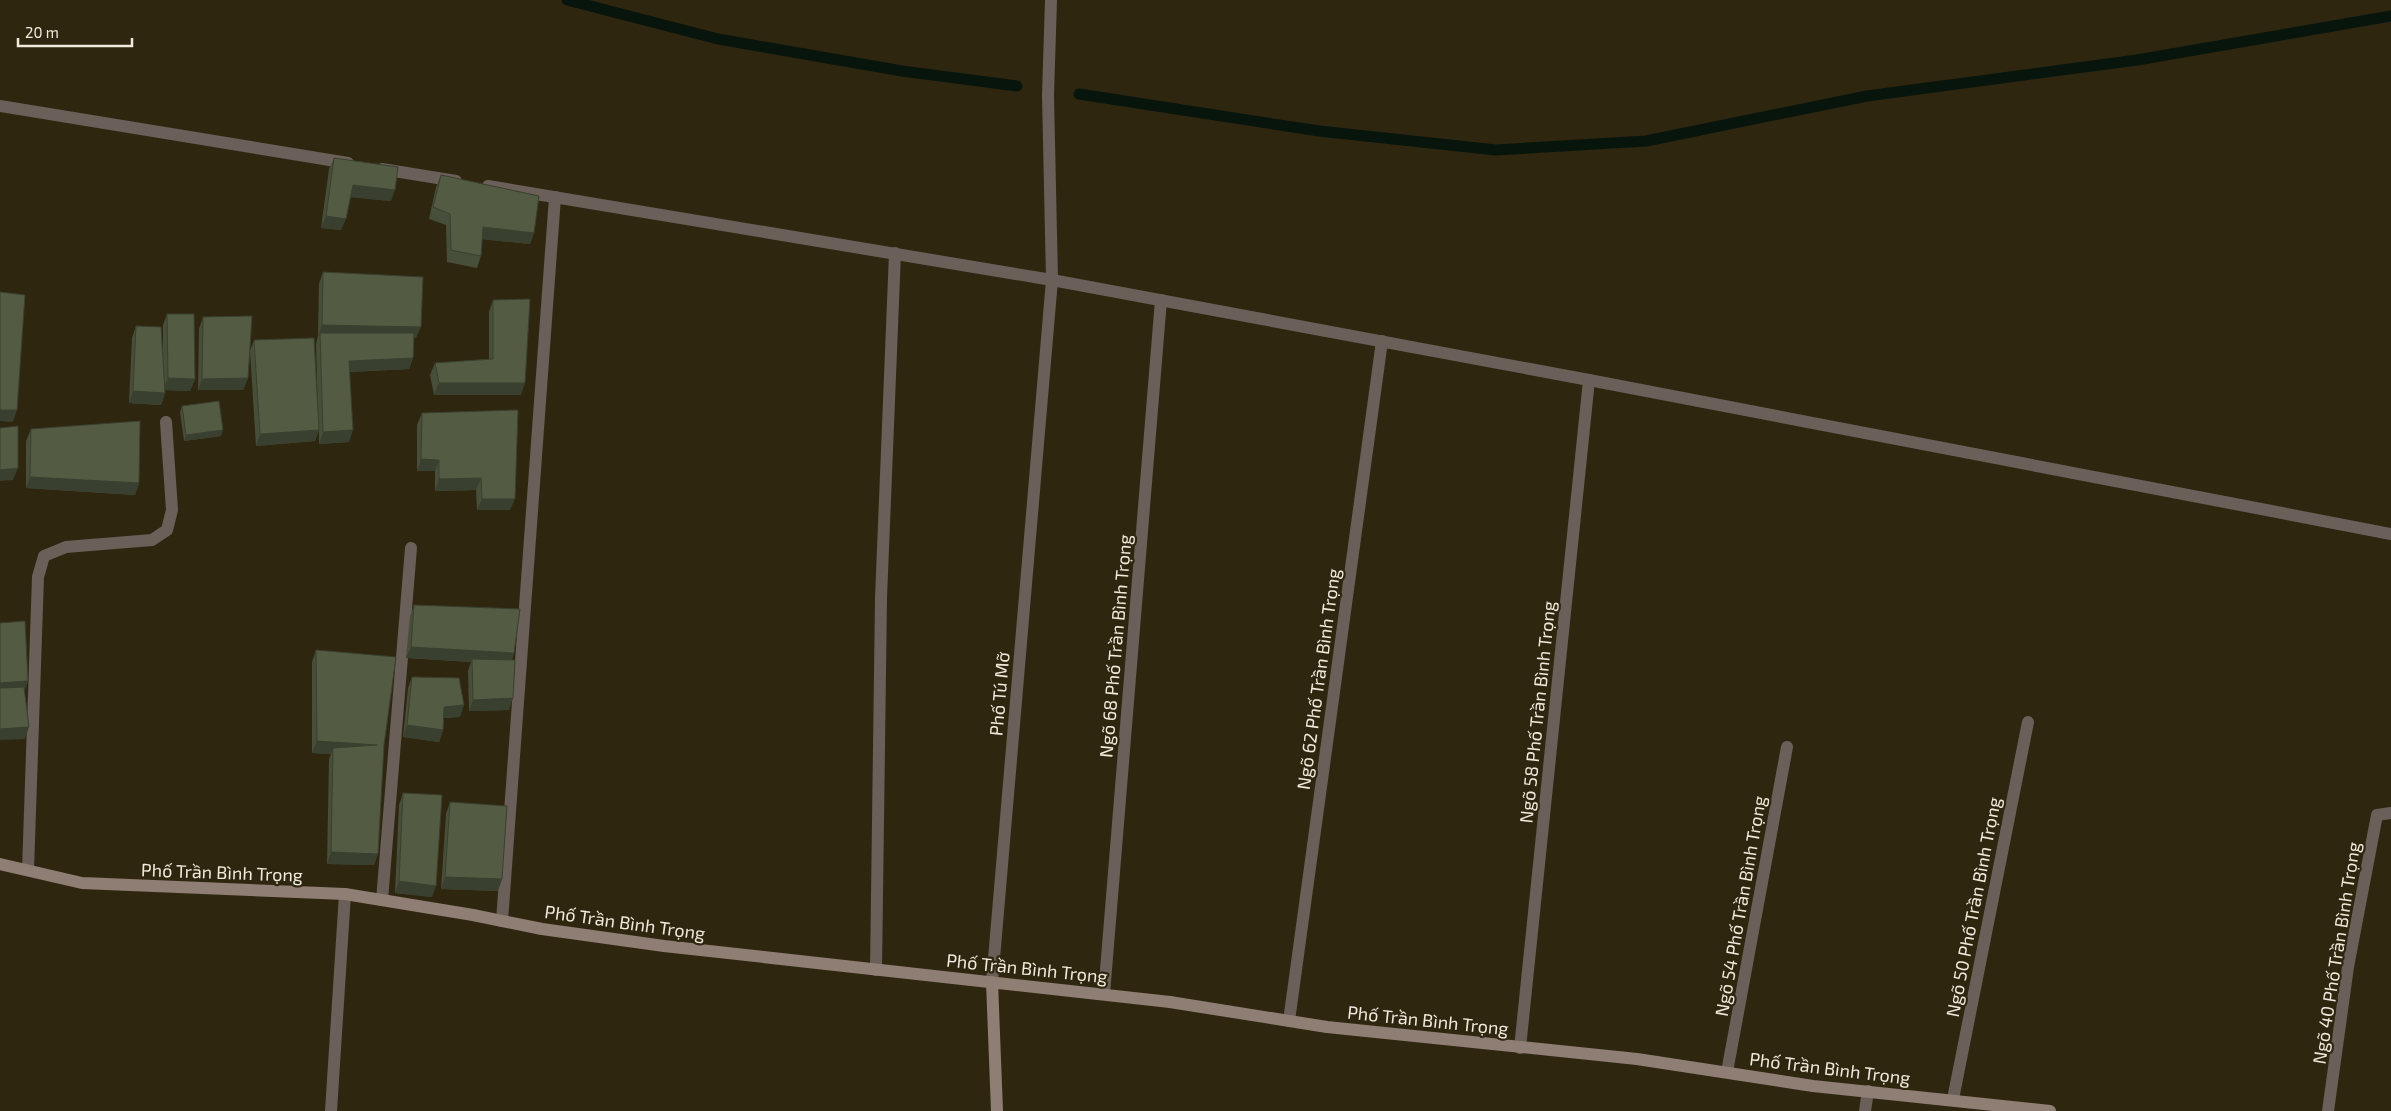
<svg xmlns="http://www.w3.org/2000/svg" width="2391" height="1111" font-family="'Exo 2',sans-serif">
  <style>
    .lines { fill: none; stroke-linecap: round; stroke-linejoin: round }
    .stream { stroke: #07150d; stroke-width: 11 }
    .minor { stroke: #6a5f59; stroke-width: 12 }
    .tertiary { stroke: #6a5f59; stroke-width: 12 }
    .secondary { stroke: #8f7e74; stroke-width: 12 }
    .wall { fill: #474e3a }
    .shaded-wall { fill: #3a402f }
    .building { fill: #535b43; stroke: #3a402f }
    .labels { text-anchor: middle; dominant-baseline: central; stroke-width: 4.5; stroke-linejoin: round; paint-order: stroke }
    .street-label { font-size: 18px; fill: #f0eadc; stroke: #2f2610 }
  </style>
  <rect width="100%" height="100%" fill="#2f2610"/>
  <g class="lines">
    <path class="stream" d="M567 0 718 39 902 71 1017 86
      M1079 94 1319 131 1496 150 1646 141 1867 96 2137 60 2391 16"/>
    <path class="minor" d="M1051 0 1048 95 1052 280
      M28 870 38 577 44 556 66 547 152 540 167 530 172 510 166 422
      M382 900 411 548
      M502 921 555 197
      M876 970 881 598 895 253
      M1104 994 1161 300
      M1289 1021 1382 341
      M1520 1048 1589 380
      M1727 1072 1787 747
      M1953 1099 2028 722
      M331 1111 345 894
      M1865 1111 1868 1091
      M2328 1111 2348 967 2377 815 2391 813"/>
    <path class="tertiary" d="M0 106 348 163
      M382 169 456 181
      M488 186 1052 280 1589 380 2391 534
      M992 982 1052 280"/>
    <path class="secondary" d="M0 864 82 883 345 894 473 915 542 929 664 946 1170 1002 1327 1027 1637 1059 1813 1086 2050 1111
      M992 982 997 1111"/>
  </g>
  <path class="wall" d="M334 158 391 201 350 197 341 230 321 228 329 169Z
    M441 175 534 233 530 244 482 239 481 256 477 268 447 262 446 225 429 219 436 187Z
    M323 272 416 338H414L413 358 409 369 350 372 349 442 319 444V430L315 441 256 446 250 351 254 340 318 420 316 344 318 336 319 284Z
    M493 300 521 395H434L430 375 435 363 489 359V312Z
    M167 314 195 379 190 391 165 390V393L161 405 129 403 132 338 136 326 163 363V325Z
    M203 317 248 378 243 390H198L199 329Z
    M182 406 221 436 184 441 180 412Z
    M422 413 510 510H477L476 490 435 491V471H417V425Z
    M31 429 139 483 135 495 26 488V441Z
    M414 605 514 653 512 660 509 710 469 711 468 671 471 662 406 658 410 616Z
    M316 650 384 745 378 854 374 865 327 864 329 759 331 754 312 753V662Z
    M412 677 460 717 444 718 443 730 439 742 403 737 408 688Z
    M403 793 432 897 395 893 399 805Z
    M450 802 498 891 441 889 446 814Z"/>
  <path class="shaded-wall" d="M353 185 395 190 391 201 349 197Z
    M326 216 346 219 341 230 321 228Z
    M483 227 534 233 530 244 479 239Z
    M322 325 421 327 416 338 320 336V333L319 336H318Z
    M413 358 409 369 345 372 349 361Z
    M168 378 195 379 190 391 163 390Z
    M248 378 243 390H198L202 379Z
    M439 383H525L521 395H434Z
    M133 391 165 393 161 405 129 403Z
    M0 410H17L13 422 0 421Z
    M223 430 221 436 184 441 186 435Z
    M319 430 315 441 256 446 260 434Z
    M353 430 349 442 319 444 323 432Z
    M421 459 439 460 435 471H417Z
    M18 468 13 480 0 481V470Z
    M30 477 139 483 135 495 26 488Z
    M481 478 476 490 435 491 439 479Z
    M482 499H515L510 510H477Z
    M411 647 514 653 510 664 472 659 471 662 406 658Z
    M28 681 24 693 0 694V683Z
    M513 698 509 710 469 711 473 700Z
    M464 705 460 717 440 718 444 707Z
    M407 725 443 730 439 742 403 737Z
    M29 727 25 739 0 740V729Z
    M317 741 377 745 333 748 331 754 312 753Z
    M331 852 378 854 374 865 327 864Z
    M445 877 502 879 498 891 441 889Z
    M399 881 436 886 432 897 395 893Z"/>
  <path class="building" d="M334 158 398 167 395 190 353 185 346 219 326 216Z
    M441 175 539 196 534 233 483 227 481 256 451 250 450 214 433 207Z
    M323 272 423 277 421 327 322 325Z
    M0 292 25 295 17 410H0Z
    M530 299 525 383H439L435 363 493 359V300Z
    M167 314H194L195 379 168 378Z
    M252 316 248 378 202 379 203 317Z
    M136 326 161 327 165 393 133 391Z
    M320 333H414L413 358 349 361 353 430 323 432Z
    M314 338 319 430 260 434 254 340Z
    M219 401 223 430 186 435 182 406Z
    M518 410 515 499H482L481 478 439 479V460L421 459 422 413Z
    M140 421 139 483 30 477 31 429Z
    M18 426V468L0 470V428Z
    M414 605 520 609 514 653 411 647Z
    M25 621 28 681 0 683V623Z
    M316 650 396 657 384 745 378 854 331 852 333 748 377 745 317 741Z
    M472 659 515 660 513 698 473 700Z
    M412 677 459 678 464 705 444 707 443 730 407 725Z
    M24 687 29 727 0 729V688Z
    M403 793 442 795 436 886 399 881Z
    M450 802 507 806 502 879 445 877Z"/>
  <g class="labels">
    <g class="street-label">
      <text transform="translate(1115 646) rotate(-85)">Ngõ 68 Phố Trần Bình Trọng</text>
      <text transform="translate(1318 679) rotate(-82)">Ngõ 62 Phố Trần Bình Trọng</text>
      <text transform="translate(999 694) rotate(-85)">Phố Tú Mỡ</text>
      <text transform="translate(1537 712) rotate(-84)">Ngõ 58 Phố Trần Bình Trọng</text>
      <text transform="translate(222 872) rotate(2)">Phố Trần Bình Trọng</text>
      <text transform="translate(1740 906) rotate(-80)">Ngõ 54 Phố Trần Bình Trọng</text>
      <text transform="translate(1973 907) rotate(-79)">Ngõ 50 Phố Trần Bình Trọng</text>
      <text transform="translate(625 922) rotate(8)">Phố Trần Bình Trọng</text>
      <text transform="translate(2336 953) rotate(-81)">Ngõ 40 Phố Trần Bình Trọng</text>
      <text transform="translate(1027 968) rotate(6)">Phố Trần Bình Trọng</text>
      <text transform="translate(1428 1020) rotate(6)">Phố Trần Bình Trọng</text>
      <text transform="translate(1830 1068) rotate(7)">Phố Trần Bình Trọng</text>
    </g>
  </g>
  <path d="M18 38v8h114v-8" fill="none" stroke="#f0eadc" stroke-width="2.5"/>
  <text x="25" y="38" font-size="15" fill="#f0eadc" stroke="#2f2610" stroke-width="4" paint-order="stroke">20 m</text>
</svg>
